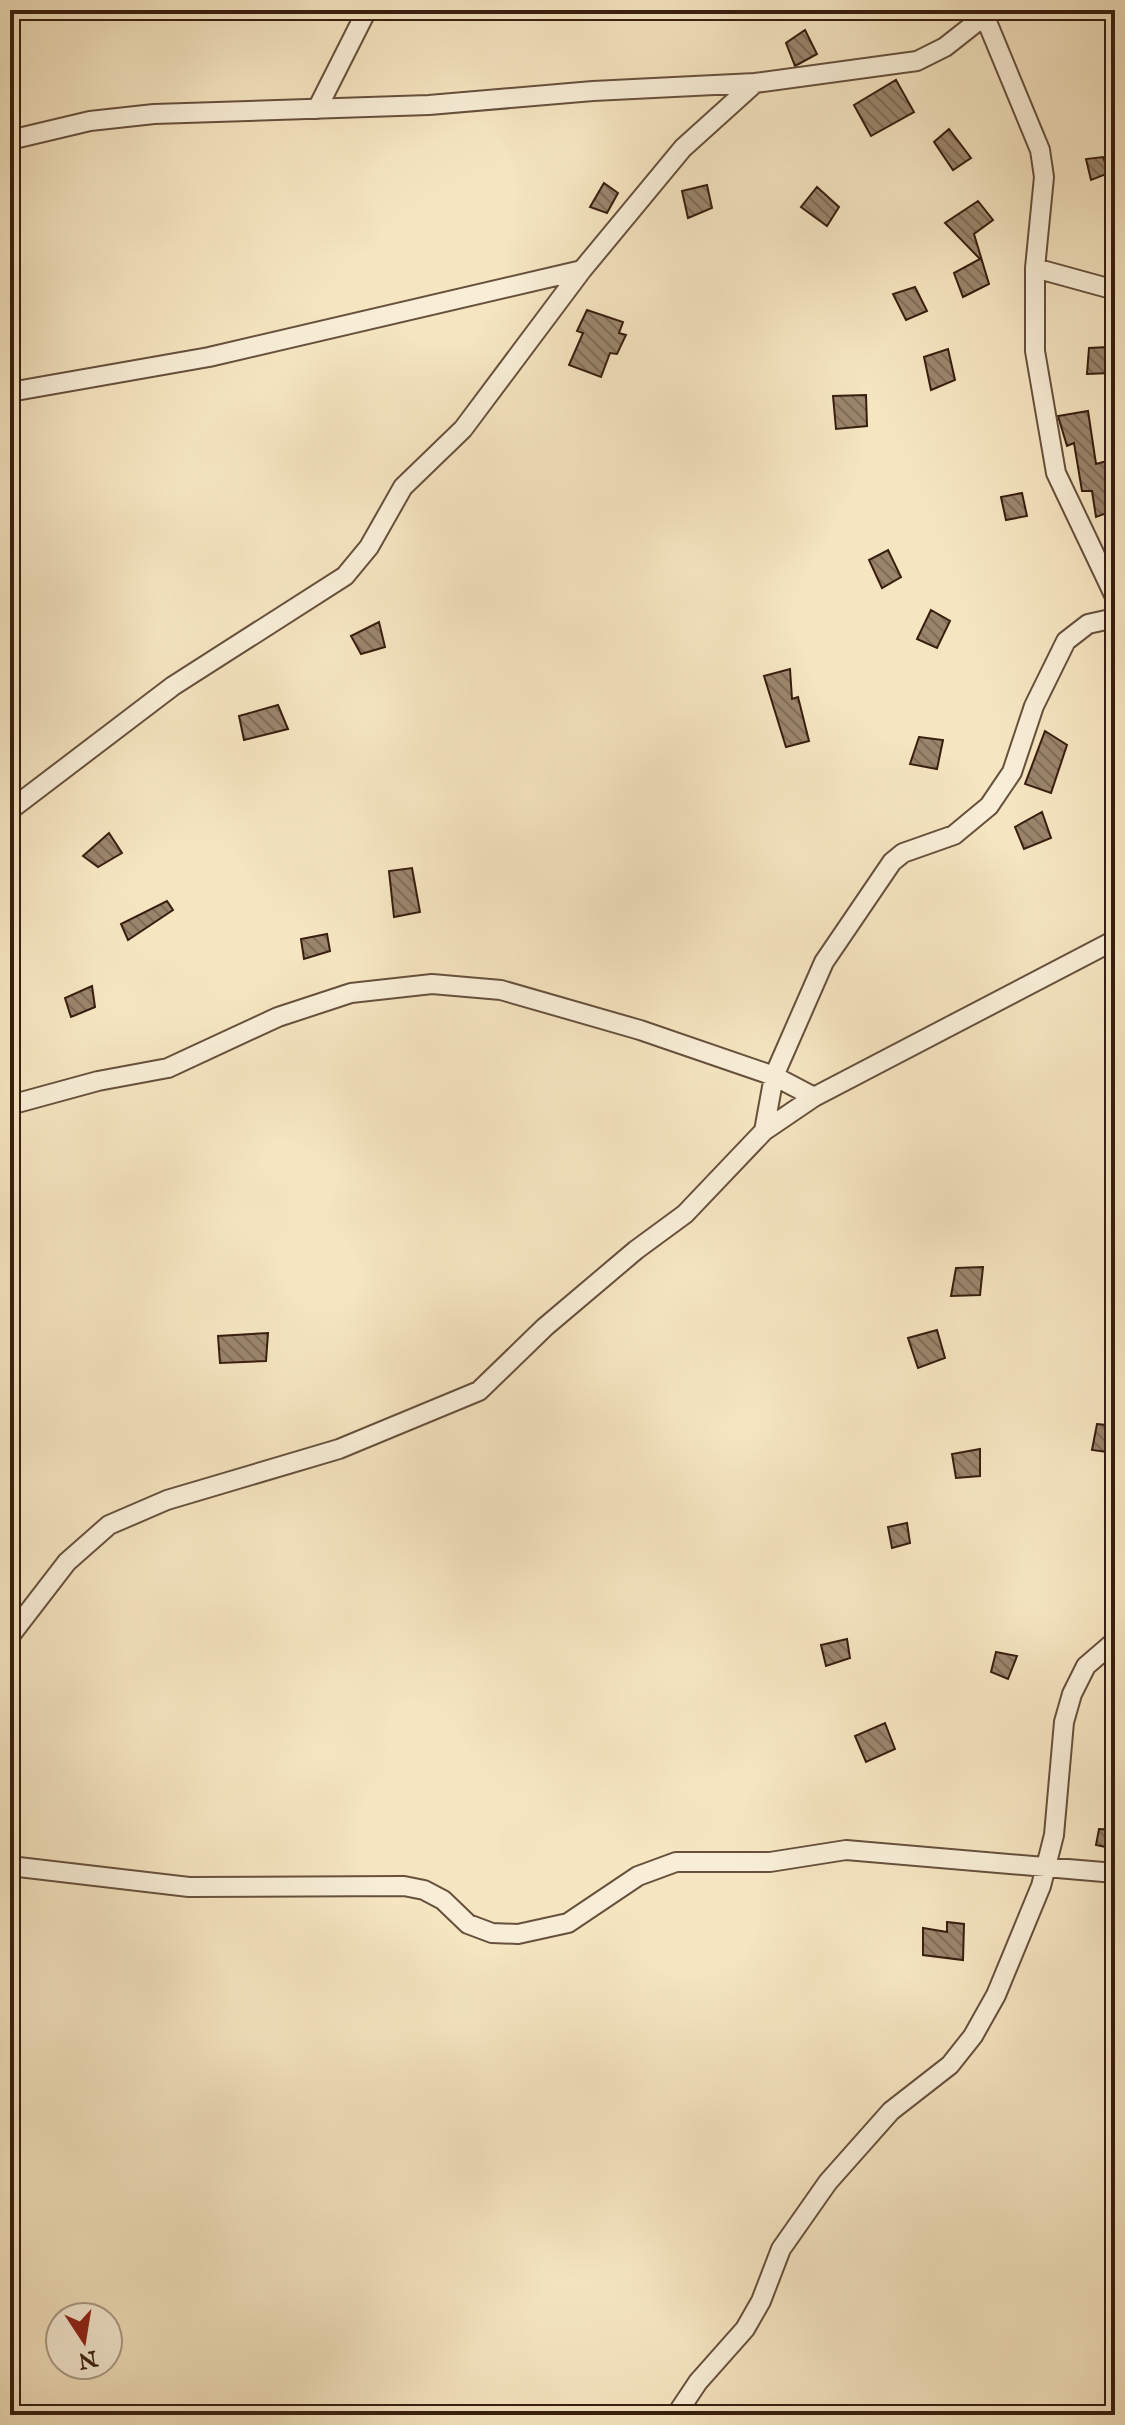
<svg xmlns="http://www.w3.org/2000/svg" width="1125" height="2425" font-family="'IM FELL English',serif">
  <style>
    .building { fill: url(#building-back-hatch); stroke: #381e0f; stroke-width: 2 }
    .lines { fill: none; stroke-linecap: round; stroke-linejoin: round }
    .street-casing { stroke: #67503c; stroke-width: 22 }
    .street { stroke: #f8eed7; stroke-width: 18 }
  </style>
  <defs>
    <pattern id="building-back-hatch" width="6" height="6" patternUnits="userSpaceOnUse" patternTransform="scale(2)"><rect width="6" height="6" fill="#9a856c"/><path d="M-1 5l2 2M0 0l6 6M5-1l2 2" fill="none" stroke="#7f6c57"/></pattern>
  </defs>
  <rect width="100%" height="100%" fill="#f5e5c1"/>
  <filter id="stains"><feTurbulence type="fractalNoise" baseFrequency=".0025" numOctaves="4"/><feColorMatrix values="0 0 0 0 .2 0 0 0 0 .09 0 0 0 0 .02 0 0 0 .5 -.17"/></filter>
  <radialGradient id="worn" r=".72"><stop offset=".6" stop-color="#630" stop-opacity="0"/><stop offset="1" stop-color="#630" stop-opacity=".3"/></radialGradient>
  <path class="building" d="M805 30 817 54 795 66 786 43Z
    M896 80 914 112 871 136 854 105Z
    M949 129 971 158 953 170 934 142Z
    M1103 157 1109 173 1091 180 1086 159Z
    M604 183 618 193 607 213 590 207Z
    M707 185 712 208 688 218 682 191Z
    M817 187 839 207 827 226 801 207Z
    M978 201 993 220 974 234 989 284 963 297 954 273 980 259 945 223Z
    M915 287 927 311 906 320 893 294Z
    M587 310 623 322 619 333 626 335 617 354 610 353 601 377 569 365 583 333 577 331Z
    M1108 347 1110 373 1087 374 1089 348Z
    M948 349 955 380 931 390 924 357Z
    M866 395 867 426 836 429 833 396Z
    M1088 411 1096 464 1107 461 1115 480V510L1096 517 1092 491H1082L1074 443 1067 446 1058 416Z
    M1022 493 1027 516 1006 520 1001 497Z
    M888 550 901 577 882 588 869 560Z
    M931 610 950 621 937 648 917 639Z
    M379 622 385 647 361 654 351 636Z
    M790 669 792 699 798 697 809 741 786 747 764 676Z
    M278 705 288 729 244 740 239 716Z
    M1045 731 1067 745 1051 793 1025 784Z
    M919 737 943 740 937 769 910 764Z
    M1042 812 1051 838 1024 849 1015 827Z
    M109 833 122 853 98 867 83 856Z
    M412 868 420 912 394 917 389 871Z
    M167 901 173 910 128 940 121 924Z
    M327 934 330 951 304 959 301 939Z
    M92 986 95 1007 71 1017 65 998Z
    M983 1267 980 1295 951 1296 956 1268Z
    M937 1330 945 1358 918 1368 908 1338Z
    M268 1333 266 1361 220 1363 218 1336Z
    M1097 1424 1115 1426V1453L1092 1450Z
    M980 1449V1476L956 1478 952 1454Z
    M907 1523 910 1543 892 1548 888 1527Z
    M847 1639 850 1658 826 1666 821 1645Z
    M996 1652 1017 1656 1008 1679 991 1672Z
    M885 1723 895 1749 866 1762 855 1736Z
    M1099 1829 1115 1830V1849L1096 1845Z
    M947 1922 964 1924 963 1960 923 1955V1928L947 1932Z"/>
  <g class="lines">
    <g class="street-casing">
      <path id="street" d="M985 17 1040 150 1044 177 1035 268V351L1056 473 1115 597
        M317 109 367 10
        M10 140 90 121 154 114 429 105 593 91 755 83
        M1035 268 1115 290
        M10 392 209 357 582 270
        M10 810 173 686 345 576 369 547 403 487 463 429 582 270 683 148 755 83 917 61 945 47 992 10
        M10 1105 98 1081 168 1068 278 1017 351 993 432 984 501 990 640 1030 774 1076 814 1097
        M764 1131 774 1076 824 962 892 862 903 853 954 835 989 806 1012 772 1034 706 1066 641 1088 624 1115 618
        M10 1636 67 1562 109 1525 167 1500 339 1449 479 1391 545 1327 636 1250 685 1214 764 1131 814 1097 1115 940
        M10 1866 189 1887 404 1886 424 1890 443 1900 468 1924 492 1933 518 1934 568 1923 638 1876 676 1862H770L846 1850 1115 1873
        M676 2415 698 2382 745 2329 761 2301 781 2249 828 2182 891 2111 950 2065 973 2036 996 1995 1041 1886 1054 1835 1064 1722 1072 1694 1086 1666 1115 1641"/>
    </g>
    <use href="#street" class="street"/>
  </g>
  <rect width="1125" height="2425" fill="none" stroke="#f5e5c1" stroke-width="40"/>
  <rect x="12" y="12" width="1101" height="2401" fill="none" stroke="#381e0f" stroke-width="4"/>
  <rect x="20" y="20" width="1085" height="2385" fill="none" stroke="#381e0f" stroke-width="2"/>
  <g transform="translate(84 2341) rotate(168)"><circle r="38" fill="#f8eed7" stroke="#ab9b87" stroke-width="2"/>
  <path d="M0-6L14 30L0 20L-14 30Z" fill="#8f2418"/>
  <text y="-12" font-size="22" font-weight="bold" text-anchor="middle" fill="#381e0f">N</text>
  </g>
  <rect width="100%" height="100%" filter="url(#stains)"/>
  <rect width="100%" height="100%" fill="url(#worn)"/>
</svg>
